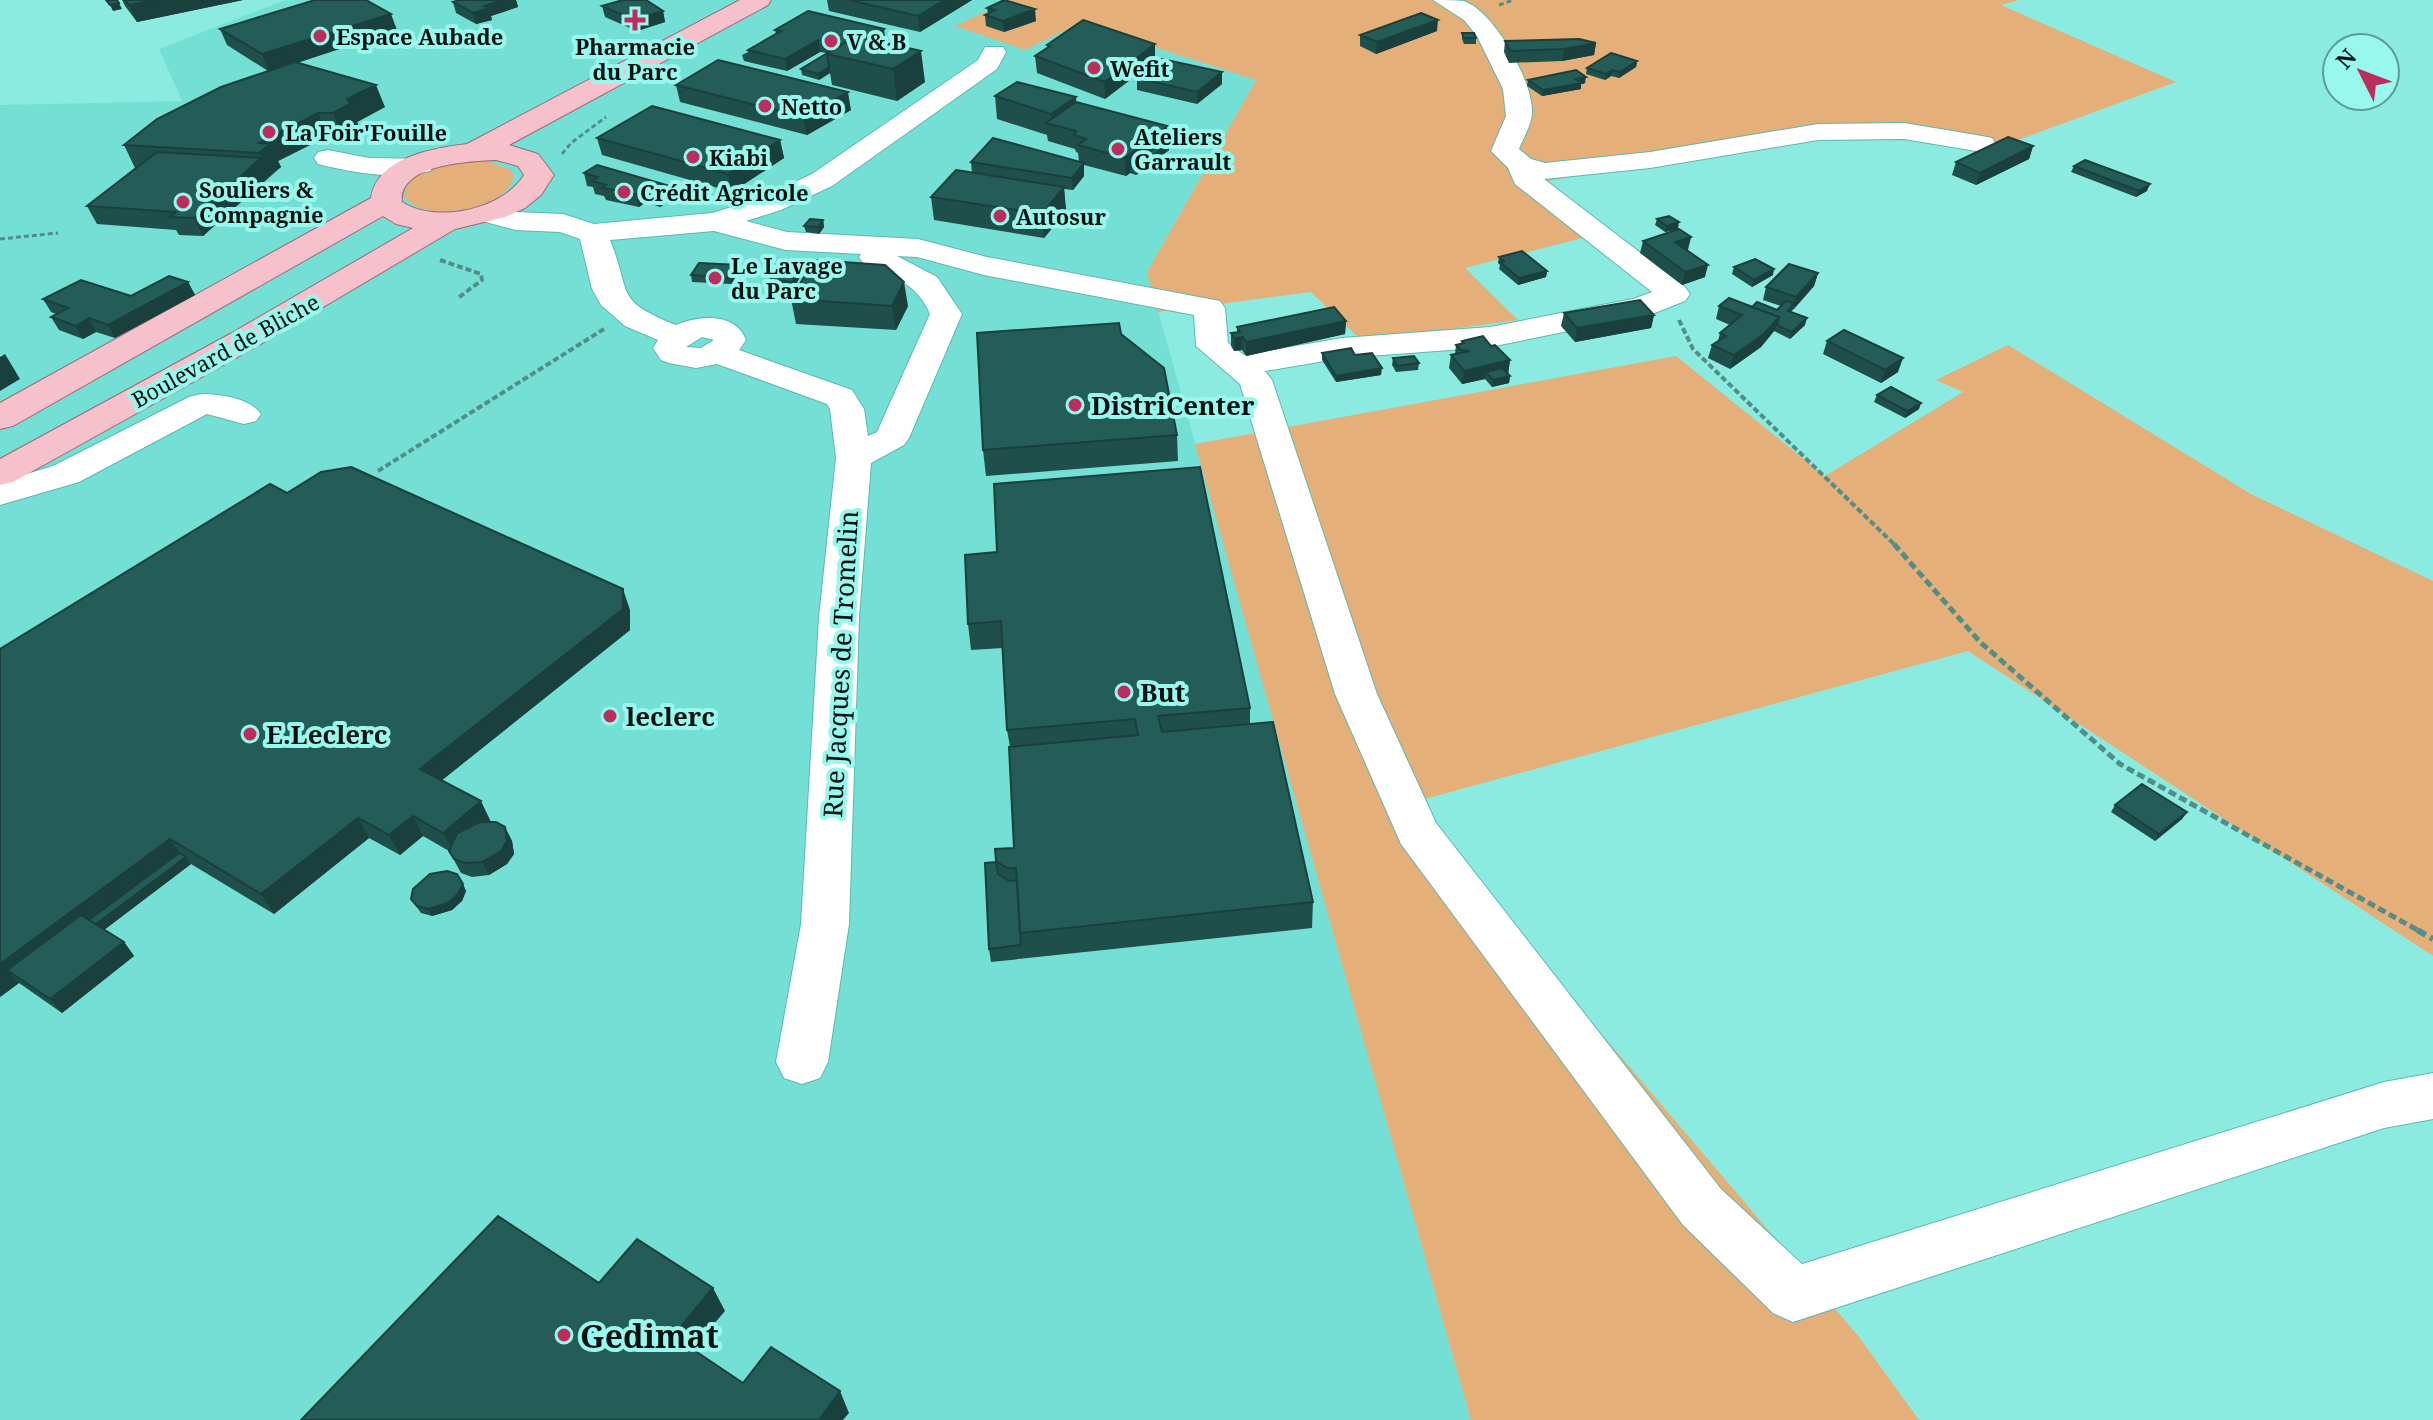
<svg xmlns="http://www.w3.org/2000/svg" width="2433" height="1420" font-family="'Noto Serif',serif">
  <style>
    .built { fill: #74e0d5 }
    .green { fill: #e4af78 }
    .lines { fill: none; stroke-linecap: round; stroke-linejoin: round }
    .minor-casing { stroke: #5ab9b0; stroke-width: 2 }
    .major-casing { stroke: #9d6873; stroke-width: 2 }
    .path-far3 { stroke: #508e87; stroke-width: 3; stroke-dasharray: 5 3; stroke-linecap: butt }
    .path-far2 { stroke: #508e87; stroke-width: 4; stroke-dasharray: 6 3; stroke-linecap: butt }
    .path-far1 { stroke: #508e87; stroke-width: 5; stroke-dasharray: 8 4; stroke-linecap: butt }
    .path { stroke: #508e87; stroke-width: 6; stroke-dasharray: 10 5; stroke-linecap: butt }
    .minor { fill: #fff; fill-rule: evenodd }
    .major { fill: #f7c1cb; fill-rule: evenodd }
    .wall { fill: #1f4f4b }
    .shaded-wall { fill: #19403d }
    .building { fill: #245c57; stroke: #19403d; stroke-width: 2 }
    .poi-dot { fill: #bb2d5b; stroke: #99f8ed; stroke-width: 3 }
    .labels { text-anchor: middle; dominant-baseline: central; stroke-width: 8; stroke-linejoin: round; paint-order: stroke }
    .far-poi-label { font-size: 22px; font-weight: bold; fill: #001210; stroke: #99f8ed; text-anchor: start }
    .far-street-label { font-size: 22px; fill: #001210; stroke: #99f8ed }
    .poi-label { font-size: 26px; font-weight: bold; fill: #001210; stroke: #99f8ed; text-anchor: start }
    .street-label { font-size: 26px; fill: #001210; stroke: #99f8ed }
    .near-poi-label { font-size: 32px; font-weight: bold; fill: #001210; stroke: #99f8ed; text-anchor: start }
  </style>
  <rect width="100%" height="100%" fill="#8cebe0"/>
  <path class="built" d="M285 0H1010L956 26 1080 23 1256 80 1147 272 1471 1420H0V105L182 101 159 49Z"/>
  <path class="green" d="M1010 0H2019L2001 5 2176 82 1990 150 1897 137 1832 135 1704 153 1543 182 1610 231 1465 268 1518 320 1362 341 1311 292 1158 312 1147 272 1256 80 1080 23 1025 50 955 26Z
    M488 162 510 169 514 176C508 210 420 226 404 195 411 164 462 161 488 162Z
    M2008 345 2251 494 2433 581V956L1968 651 1406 804 1859 1337 1919 1420H1471L1195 444 1676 356 1825 476 1963 392 1936 380Z"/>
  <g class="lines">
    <g class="minor-casing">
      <path id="minor" d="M1433 0C1443 0 1455 0 1464 1 1495 12 1534 83 1532 114 1531 125 1523 139 1519 149L1531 159 1545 163 1650 152 1818 124 1904 123 1982 136 1992 138 1996 144 1992 150 1982 152 1904 139 1818 140 1650 168 1544 179 1685 287 1690 294 1685 301 1652 314 1490 347 1342 358 1265 371 1272 380 1377 694 1436 823 1721 1189 1802 1264 2384 1082 2433 1073V1119L2384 1128 1793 1322 1773 1313 1683 1225 1401 844 1335 694 1240 384 1196 346 1194 315 984 275 917 257 897 256 937 277 962 314 909 438 904 445 871 463 859 617 849 924 828 1062 820 1078 802 1084 784 1078 776 1062 801 924 819 617 836 458 830 409 827 404 717 364 696 368 669 363 661 360 653 348 658 340 625 326 601 305 592 289 580 239 560 232 516 230 478 220 473 214 478 208 488 205 516 212 563 214 594 224 712 213 761 198 812 174 978 60 985 47H1003L1006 52 997 69 832 186 781 210 746 221 787 232 918 239 987 257 1220 301 1225 308 1228 343 1244 355 1342 338 1490 327 1633 299 1652 292 1515 184 1508 168 1491 151 1506 116 1503 89 1477 36 1464 20ZM714 231 786 250 861 254 859 257 863 263C892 276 918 284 930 314L877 432 868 436 864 409 852 390 739 350 746 340C736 312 699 315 676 325 613 300 632 294 610 240ZM702 337 714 340 701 348 686 347Z
        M328 150 369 158 430 159 434 165 430 171C394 180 354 173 318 164L314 158 318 152Z
        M201 394C220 394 250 398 261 414L256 421 244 424 207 414 79 482 0 505V482L53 466 189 397Z"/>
    </g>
    <g class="major-casing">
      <path id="major" d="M740 0H771L768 5 509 145 538 154 554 175 541 195 525 208 505 217 455 229 254 348 13 482 0 485V459L230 334 413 228 396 224 383 216 13 426 0 429V403L371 198C377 157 434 148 467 144ZM496 160 518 166 524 175C502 210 436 224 402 202 398 164 471 161 496 160Z"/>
    </g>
    <path class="path-far3" d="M1499 5 1513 0
      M562 154 571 143 606 117
      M0 239 58 233"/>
    <path class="path-far2" d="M440 260 481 274 482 280 458 298
      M1679 320 1693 349 1896 546
      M378 471 604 329"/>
    <path class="path-far1" d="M1894 544 1980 642 2120 764 2421 932"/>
    <path class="path" d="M2417 930 2433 939"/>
    <use href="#minor" class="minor"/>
    <use href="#major" class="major"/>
  </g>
  <path class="wall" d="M122 0H243L137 22 125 6Z
    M459 0H516L518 7 491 16 492 20 476 24 456 13 453 2Z
    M827 0H972L920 32 829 11Z
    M602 6 663 11 665 22 637 31 605 17Z
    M987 8 1036 21 1004 32 986 26 985 15 988 13Z
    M220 29 397 30 297 63 385 107 357 122 359 127 342 136H328L278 161 281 167 203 236 179 235 176 230 97 224 87 206 135 168 124 145 268 71 227 45Z
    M884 29 885 40 882 42 925 82 897 101 832 85 830 73 819 80 802 75 801 69 827 53 820 52 787 71 744 61 742 55 748 52V50L776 34 775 30Z
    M1437 31 1376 54 1360 46V35Z
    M1462 33 1476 38V44H1464L1462 39Z
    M1505 41 1596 43 1594 55 1562 61 1509 63 1504 52Z
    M1155 44V61L1105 99 1037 73 1035 56 1047 48V45Z
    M1637 61 1636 67 1619 78 1611 76 1605 80 1586 74 1587 68Z
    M1222 72V84L1197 104 1137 90V78Z
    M1528 80 1585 83 1581 84V89L1542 96 1527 86Z
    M676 85 851 110 807 135 680 102Z
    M995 96 1076 102 1167 143 1169 150 1136 175 1130 173 1126 176 1084 165V176L1073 190 1064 189 1066 211 1044 238 934 220 931 197 972 173 971 162H1079L1078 153 1076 152 1075 149 1048 141 1047 135 997 119Z
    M597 138 780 140 784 158 732 192 602 155Z
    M2033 146 2029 159 1976 185 1952 175 1956 162Z
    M2074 166 2147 191 2136 197 2071 172Z
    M584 173 670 186 673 199 660 207 646 202 639 207 606 200 604 196 595 194 593 187 587 186Z
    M1657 219 1678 229 1665 232 1655 225Z
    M823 220 824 227 819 234 806 232 804 226Z
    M1691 237 1687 250 1705 277 1682 285 1640 253 1643 241Z
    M1499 257 1547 271 1546 277 1518 285 1499 269 1500 265 1498 263Z
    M1734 267 1773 275 1752 287 1732 274Z
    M739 272 731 284 692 282 691 275Z
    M1818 273 1814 286 1791 312 1805 325 1790 339 1774 331 1761 347 1730 369 1708 358 1712 345 1718 341 1720 333 1730 325 1716 319 1719 306 1752 307 1777 310 1781 306 1763 300 1766 287Z
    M801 275 794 288 771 287 770 280Z
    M188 282 195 295 115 338 96 332 83 339 59 330 51 317 56 314 51 312 43 299 131 296Z
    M791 299 908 306 896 330 796 324Z
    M1564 313 1654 315 1651 328 1575 342 1561 326Z
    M1346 321 1345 334 1246 356 1242 350 1234 351 1231 346V333L1237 332V327Z
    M1121 334 1177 435 1178 461 986 476 983 450Z
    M1462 341 1491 346 1510 360 1508 374 1510 376 1509 383 1492 387 1485 379 1462 384 1449 368 1451 355 1455 354 1456 345 1461 344Z
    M1827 341 1898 372 1881 383 1823 354Z
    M1322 353 1355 355 1381 375 1336 382 1322 360Z
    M1393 358 1419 363 1418 370 1396 372 1392 365Z
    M1877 395 1919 409 1905 418 1874 402Z
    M287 493 630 610V630L442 780 491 822 505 827 512 841 514 854 507 864 489 875 472 877 461 873 449 851 423 836 400 855 369 838 274 914 191 864 104 930 124 942 134 956 62 1013 19 983 0 997V649Z
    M965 555 1250 708V724L1313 902 1312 928 991 962 989 949 996 862 1014 848 1010 747 1007 730 1003 648 971 650 968 624Z
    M2115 805 2187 812 2182 819 2155 841 2111 812Z
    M457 874 466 891 462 901 452 910 432 916 421 913 411 899Z"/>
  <path class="shaded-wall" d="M155 0H243L137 22 129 5Z
    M502 0H516L518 7 491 16 492 20 476 24 473 13 484 6Z
    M944 0H972L920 32 918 16Z
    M119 3 122 9 113 11 110 5Z
    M1035 9 1036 21 1004 32 1003 21Z
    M663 11 665 22 637 31 634 20Z
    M391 14 397 30 269 72 262 54Z
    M1438 20 1437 31 1376 54 1377 42Z
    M884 29 885 40 854 60 852 48Z
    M818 40 820 52 787 71 785 59Z
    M1596 43 1594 55 1562 61 1564 49Z
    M1155 44V61L1105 99V82Z
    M921 51 925 82 897 101 893 69Z
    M1637 61 1636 67 1619 78 1620 72Z
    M829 67 830 73 819 80 818 74Z
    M1612 70 1611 76 1605 80 1606 74Z
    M1222 72V84L1197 104V92Z
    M1586 77 1585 83 1581 84V89L1542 96 1543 90Z
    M376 85 385 107 357 122 359 127 342 136 333 113 347 99Z
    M848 92 851 110 807 135 803 117Z
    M1076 97 1077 120 1052 125 1051 114Z
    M318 113 328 136 278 161 281 167 269 176 259 153V143Z
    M1167 126V144L1130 167V173L1126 176 1125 158Z
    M780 140 784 158 732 192 728 174Z
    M1168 144 1169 150 1136 175V169Z
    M2033 146 2029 159 1976 185 1980 173Z
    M261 158 269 176 203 236 194 218Z
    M1084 163V176L1073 190 1072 178Z
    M2150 184 2147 191 2136 197 2139 191Z
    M670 186 673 199 660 207 657 194Z
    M1064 187 1066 211 1044 238 1042 214Z
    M642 190 646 202 639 207 636 194Z
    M823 220 824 227 819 234 818 227Z
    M1679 222 1678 229 1665 232 1667 226Z
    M1691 237 1688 250 1672 255 1675 242Z
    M738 265 739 272 731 284 729 278Z
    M1708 265 1705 277 1682 285 1685 272Z
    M800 269 801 275 794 288 792 282Z
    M1774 269 1773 275 1752 287 1754 280Z
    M1547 271 1546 277 1518 285 1519 278Z
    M1818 273 1814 286 1793 310 1796 297Z
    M188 282 195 295 115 338 108 325Z
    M904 282 908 306 896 330 892 306Z
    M1654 315 1651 328 1575 342 1577 328Z
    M1779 317 1775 330 1761 347 1730 369 1734 355Z
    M89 318 96 332 83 339 76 326Z
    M1807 318 1805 325 1790 339 1792 332Z
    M1346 321 1345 334 1246 356V342Z
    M1243 337 1242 350 1234 351 1235 338Z
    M5 354 20 379 0 391V357Z
    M1903 358 1898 372 1881 383 1885 370Z
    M1510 360 1508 374 1486 372 1485 379 1462 384 1464 371Z
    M1382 368 1381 375 1336 382V376Z
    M1510 376 1509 383 1492 387 1493 380Z
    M1921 403 1919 409 1905 418 1907 411Z
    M623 589 630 610V630L431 789 420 769Z
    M481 801 491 822 454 853 443 833Z
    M2187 812 2182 819 2155 841 2159 834Z
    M413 816 423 836 400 855 389 835Z
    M358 818 369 838 274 914 261 894Z
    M505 827 512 841 514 854 507 864 489 875 482 862Z
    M170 839 184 859 186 857 191 864 100 933 7 970 19 983 0 997V964Z
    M463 884 466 891 462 901 452 910 432 916 428 909Z
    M124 942 134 956 62 1013 50 999Z
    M713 1288 725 1311 685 1358 673 1336Z
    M840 1391 849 1413 843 1420H819Z"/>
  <path class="building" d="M106 0H117L119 3 110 5Z
    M125 0H155L129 5Z
    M315 0H366L391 14 262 54 220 29Z
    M459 0H502L484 6 489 8 473 13 453 2Z
    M623 0H646L663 11 634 20 602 6Z
    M849 0H944L918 16Z
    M1004 0 1035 9 1003 21 985 15 995 10 987 8Z
    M808 11 884 29 867 39 856 36 841 45 818 40 785 59 748 50 781 31 775 30Z
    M1421 13 1438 20 1377 42 1360 35Z
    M1083 20 1155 44 1105 82 1035 56 1050 46 1047 45Z
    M1462 33H1474L1476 38H1464Z
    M856 36 921 51 893 69 827 54Z
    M1579 39 1596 43 1564 49 1510 51 1505 41Z
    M834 49 827 54 829 67 818 74 801 69Z
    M1611 53 1637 61 1620 72 1612 70 1606 74 1587 68Z
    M1162 59 1222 72 1197 92 1137 78Z
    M718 60 848 92 803 117 676 85Z
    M295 62 376 85 347 99 350 104 333 113H318L259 143 270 144 259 153 124 145 157 119 221 87Z
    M1576 70 1586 77 1576 79 1582 83 1543 90 1528 80Z
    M1017 82 1076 97 1051 114 995 96Z
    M1076 102 1167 126 1125 158 1078 145 1086 139 1074 135 1076 131 1046 123Z
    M652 106 780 140 728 174 597 138Z
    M2008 137 2033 146 1980 173 1956 162Z
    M993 138 1084 163 1072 178 971 162Z
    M1162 142 1168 144 1136 169 1130 167Z
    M157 152 261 158 194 218 170 217 176 212 87 206Z
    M2085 160 2150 184 2139 191 2074 166Z
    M597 165 670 186 657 194 642 190 636 194 602 188 606 185 592 181 598 177 584 173Z
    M956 170 1064 187 1042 214 931 197Z
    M1669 216 1679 222 1667 226 1657 219Z
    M810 219 823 220 818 227 804 226Z
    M1679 229 1691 237 1675 242 1708 265 1685 272 1643 241Z
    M1522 251 1547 271 1519 278 1500 262 1504 261 1499 257Z
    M1755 259 1774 269 1754 280 1734 267Z
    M814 260 885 265 904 282 892 306 791 299Z
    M699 263 738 265 729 278 691 275Z
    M1789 264 1818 273 1796 297 1766 287Z
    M778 268 800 269 792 282 770 280Z
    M169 276 188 282 108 325 89 318 76 326 51 317 68 308 43 299 81 280 131 296Z
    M1729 298 1779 317 1764 334 1734 355 1712 345 1726 336 1720 333 1742 315 1719 306Z
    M1640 300 1654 315 1577 328 1564 313Z
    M1786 301 1794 303 1788 311 1807 318 1792 332 1777 325 1779 317 1752 307 1757 302 1777 310Z
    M1334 307 1346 321 1246 342 1243 337 1235 338 1231 333 1240 332 1237 327Z
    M1119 323 1121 334 1164 368 1177 435 983 450 977 333Z
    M1844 330 1903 358 1885 370 1827 341Z
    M1483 336 1491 346 1495 345 1510 360 1464 371 1451 355 1470 351 1461 350 1456 345 1464 343 1462 341Z
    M1351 348 1355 355 1372 353 1382 368 1336 376 1322 353Z
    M1414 356 1419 363 1397 366 1393 358Z
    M1502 368 1510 376 1493 380 1486 372Z
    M1891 387 1921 403 1907 411 1877 395Z
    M351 467 623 589V609L420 769 481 801 443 833 413 816 389 835 358 818 261 894 170 839 0 964V649L270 484 287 493 321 472Z
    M1200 467 1250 708 1158 716 1162 732 1273 722 1313 902 1020 933 1016 868H1007L996 861 995 849 1014 848 1009 747 1138 735 1135 719 1007 730 1001 621 968 624 965 555 997 552 994 484Z
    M2142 784 2187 812 2159 834 2115 805Z
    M480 822H496L505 827 507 841 501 851 482 862 465 863 454 859 449 851 457 833Z
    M179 853 186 857 96 924 89 920Z
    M996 862 998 874 1009 881 1017 880 1021 945 989 949 985 863Z
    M447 871 457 874 463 884 458 894 448 903 428 909 417 906 411 899 413 889 430 874Z
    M81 915 124 942 50 999 7 970Z
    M498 1216 599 1283 637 1239 713 1288 673 1336 743 1383 771 1347 840 1391 819 1420H301Z"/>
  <g class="poi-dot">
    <path d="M631 8h8v8h8v8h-8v8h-8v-8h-8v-8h8z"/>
    <circle cx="320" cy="36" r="8"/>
    <circle cx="831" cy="41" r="8"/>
    <circle cx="1094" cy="68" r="8"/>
    <circle cx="765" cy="106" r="8"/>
    <circle cx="269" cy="132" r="8"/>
    <circle cx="1118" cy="149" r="8"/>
    <circle cx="693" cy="157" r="8"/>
    <circle cx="624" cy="192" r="8"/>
    <circle cx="183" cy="202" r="8"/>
    <circle cx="1000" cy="216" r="8"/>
    <circle cx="715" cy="278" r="8"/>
    <circle cx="1075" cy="405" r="8"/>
    <circle cx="1124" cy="692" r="8"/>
    <circle cx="610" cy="716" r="8"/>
    <circle cx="250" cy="734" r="8"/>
    <circle cx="564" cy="1335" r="8"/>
  </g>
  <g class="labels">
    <g class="far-poi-label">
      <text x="336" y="36">Espace Aubade</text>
      <text x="847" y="41">V &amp; B</text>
      <text x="635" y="46" text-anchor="middle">Pharmacie<tspan x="635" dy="25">du Parc</tspan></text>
      <text x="1110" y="68">Wefit</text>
      <text x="781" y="106">Netto</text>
      <text x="285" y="132">La Foir'Fouille</text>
      <text x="1134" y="136">Ateliers<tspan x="1134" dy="25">Garrault</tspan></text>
      <text x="709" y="157">Kiabi</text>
      <text x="199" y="189">Souliers &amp;<tspan x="199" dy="25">Compagnie</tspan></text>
      <text x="640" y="192">Crédit Agricole</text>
      <text x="1016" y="216">Autosur</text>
      <text x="731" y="265">Le Lavage<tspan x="731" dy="25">du Parc</tspan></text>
    </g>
    <g class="far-street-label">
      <text transform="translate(225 350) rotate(-29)">Boulevard de Bliche</text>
    </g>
    <g class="poi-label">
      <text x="1091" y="405">DistriCenter</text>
      <text x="1140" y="692">But</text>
      <text x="626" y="716">leclerc</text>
      <text x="266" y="734">E.Leclerc</text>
    </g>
    <g class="street-label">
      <text transform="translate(840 664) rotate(-87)">Rue Jacques de Tromelin</text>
    </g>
    <g class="near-poi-label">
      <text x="580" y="1335">Gedimat</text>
    </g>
  </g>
  <g transform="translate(2361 72) rotate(312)"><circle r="38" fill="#99f8ed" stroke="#5c9c95" stroke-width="2"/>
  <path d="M0-6L14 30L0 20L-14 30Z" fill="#bb2d5b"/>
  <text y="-12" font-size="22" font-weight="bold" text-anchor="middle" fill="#001210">N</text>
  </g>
</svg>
